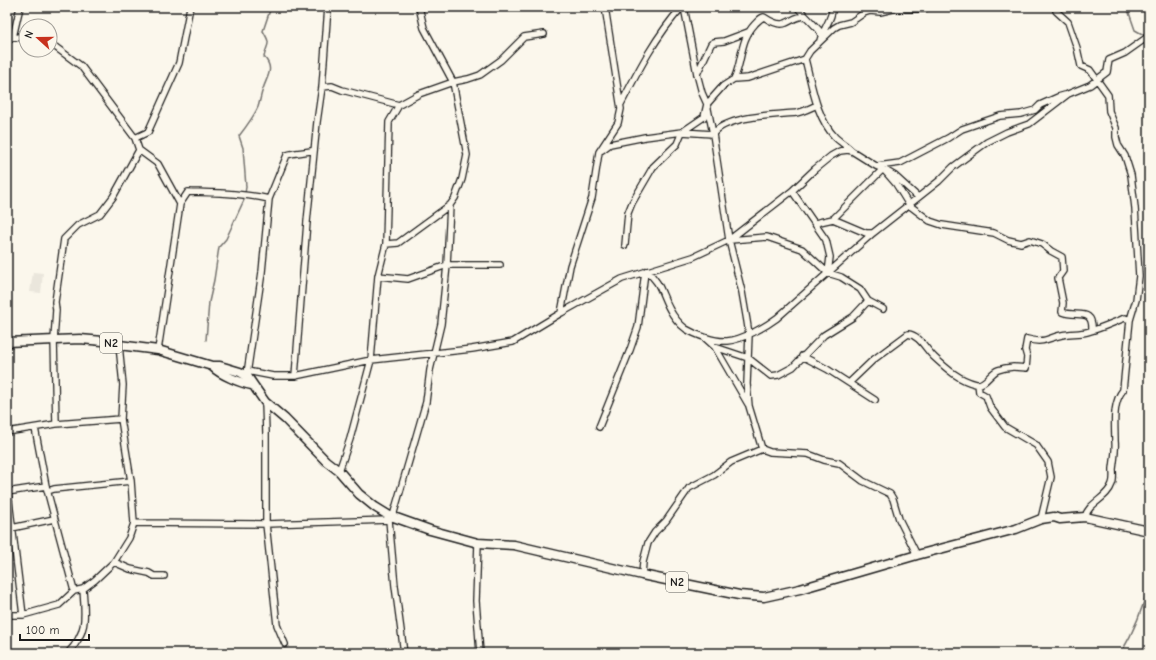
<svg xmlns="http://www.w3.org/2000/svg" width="1156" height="660" font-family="'Comic Neue',sans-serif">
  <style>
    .built { fill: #eae6dc }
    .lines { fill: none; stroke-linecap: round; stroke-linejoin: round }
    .stream { stroke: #74726e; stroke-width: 1.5 }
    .minor-casing { stroke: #1c1c1c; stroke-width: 8 }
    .highway-casing { stroke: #1c1c1c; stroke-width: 11 }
    .minor { stroke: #fbf7ec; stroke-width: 5.5 }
    .highway { stroke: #fbf7ec; stroke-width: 8 }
    .labels { text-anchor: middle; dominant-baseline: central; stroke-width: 4; stroke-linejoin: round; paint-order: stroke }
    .shield { fill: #fbf7ec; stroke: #5f5e5a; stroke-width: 1 }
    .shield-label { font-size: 12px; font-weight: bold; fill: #1c1c1c }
  </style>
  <rect width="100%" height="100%" fill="#fbf7ec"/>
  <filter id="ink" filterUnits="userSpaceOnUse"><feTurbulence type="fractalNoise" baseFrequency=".025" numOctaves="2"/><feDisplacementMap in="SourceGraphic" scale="8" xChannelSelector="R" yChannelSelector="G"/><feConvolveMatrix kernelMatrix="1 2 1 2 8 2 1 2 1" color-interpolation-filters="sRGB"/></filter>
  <g filter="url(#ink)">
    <path class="built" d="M33 272 43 273 41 293 30 292Z"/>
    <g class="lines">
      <path class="stream" d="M1127 7 1135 30 1144 35 1145 38
        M1145 41 1149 67
        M206 340 209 302 214 280 219 247 226 239 244 200 246 187 243 148 239 136C246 127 253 118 258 107 260 101 261 94 263 89 267 76 275 69 264 57 267 42 272 46 263 31L271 7
        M1121 653C1134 631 1143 609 1149 584"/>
      <g class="minor-casing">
        <path id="minor" d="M684 7 697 74 702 93 707 104 713 134 729 240 742 292 747 321 749 334 747 384 749 406 762 449 770 452 808 454 824 460 839 463 863 481 890 494 893 499 899 519 917 555
          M797 7 819 30 821 35
          M859 7 870 11
          M1056 7V11L1068 22 1077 48 1081 66 1090 70 1108 95 1109 111 1116 128V137L1118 145 1125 156 1131 175 1135 208 1139 276 1136 300 1130 320 1123 390C1112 403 1115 425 1115 441 1116 450 1114 460 1113 469 1113 473 1114 480 1112 484 1107 499 1089 502 1085 517
          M13 37 20 7
          M7 40 13 37 26 38
          M820 41C822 31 834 16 832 7
          M50 43 81 66 135 138 139 150 113 197 100 214 78 225 64 239 55 302 56 310 54 340 56 424
          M697 74 711 44 714 42 724 41 748 32
          M734 79C743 60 739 41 755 24 758 21 760 18 764 17 770 21 780 26 786 23 793 20 797 16 805 16
          M322 87 332 86 342 90 399 105 419 94 453 82 468 79 480 75 501 60 524 37 544 34
          M621 104C639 69 656 36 682 7
          M135 138 148 132 179 63 190 7
          M139 150 158 164 180 204
          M602 150 610 144 645 137 682 132 713 134C726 116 774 115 796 113 803 112 810 108 817 105
          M852 151C847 146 840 142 835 137 816 117 812 85 805 59L810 51 834 28 839 25 851 22 864 13 870 11 880 12 893 9H923L928 7
          M878 166 900 163 948 138 962 129 1000 116 1021 114 1035 110 1040 105 1058 97 1065 95
          M792 191 826 240 830 257 828 273
          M833 219 866 233H873
          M815 223 833 219 883 169 895 176 918 197
          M730 240 767 237 802 249 828 273 841 277 860 289 868 301 883 309
          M386 244 398 243 450 205
          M625 245 628 213 632 203 653 167 677 144 682 132 704 117 707 104 723 86 734 79 748 78 805 59
          M646 271C661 282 661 294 670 310 673 316 680 325 686 329 696 335 715 342 727 341 742 340 765 327 777 318L873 233 939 181 953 167 987 142 1007 132 1029 124 1068 94 1090 85 1107 72 1109 60 1125 53 1149 36
          M378 276 408 279 447 265H500
          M561 313 570 266 592 198 599 152 618 123 621 109 605 7
          M705 338 715 347 748 358 771 376 778 375 793 367 824 335 853 317 868 301
          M119 345 123 385 121 419 131 481 134 523
          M715 347 748 404
          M158 350 180 204 188 192C216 193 242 193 269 199
          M802 356 827 369 875 400
          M247 371 273 376H295L371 360 472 349 513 342 561 313 622 279 693 257 729 240 792 191 815 169 831 156 840 151 848 150 852 151 876 166 883 169 896 184 909 205 930 221 942 225 994 233 1008 240 1021 243 1030 240 1042 244 1051 251 1062 257 1063 271 1058 278 1063 303 1062 312C1077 318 1093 307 1092 330
          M247 374 262 272 269 199 287 155C296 152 305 153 314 150
          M295 376 307 222 317 122 322 87 328 7
          M849 383 873 360 908 334C920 335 926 350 935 358 947 369 959 380 976 384 985 386 990 373 998 370 1008 366 1016 367 1026 368L1027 357 1025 350 1027 339C1044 344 1047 338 1062 335 1071 333 1079 334 1087 332 1100 329 1112 323 1125 318L1130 320
          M978 384 979 392 986 396 990 407 1005 427 1036 445 1048 462 1051 477 1041 519
          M265 402 266 433V524L277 625 285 644
          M599 427 630 350 638 327 645 272
          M35 428 46 486 74 591
          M7 432 56 424 121 419
          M339 471 350 439 371 360 378 276 386 244 389 122 399 105
          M7 484 23 615
          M48 491 54 489 131 481
          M7 492 46 486
          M7 529 54 519
          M478 543 476 601 480 653
          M114 562 130 569 149 573 154 576H164
          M642 575 643 562 648 543 655 532 666 521 689 488 714 475 731 462 762 449
          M7 615H23L59 605 74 591 83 589 95 580 114 562 129 538 134 523 266 524 389 520
          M68 653C88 632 85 616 83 589
          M404 653 395 586 389 520 393 516 426 402 430 370 441 324 447 265 450 205 455 198 462 179 467 155 453 82 424 28 419 7"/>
      </g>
      <g class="highway-casing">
        <path id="highway" d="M7 342 80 339 103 341 119 345 158 350 212 366H220L240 372 247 376 265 402 285 419 326 461 339 471 359 494 375 507 388 515 430 530 478 543 514 545 642 575 739 595 764 597 800 589 917 555 1016 529 1041 519 1054 517 1060 519 1085 517 1149 531
          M213 367C221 375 241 383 252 385"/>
      </g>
      <use href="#minor" class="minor"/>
      <use href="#highway" class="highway"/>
    </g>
  </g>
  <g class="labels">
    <g class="shield">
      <rect x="100" y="333" width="22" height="20" rx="3"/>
      <rect x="666" y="572" width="22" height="20" rx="3"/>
    </g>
    <g class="shield-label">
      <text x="111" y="343">N2</text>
      <text x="677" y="582">N2</text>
    </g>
  </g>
  <rect width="1156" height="660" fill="none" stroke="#fbf7ec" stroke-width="24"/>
  <rect x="12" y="12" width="1132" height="636" fill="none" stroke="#1c1c1c" stroke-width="1.5" filter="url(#ink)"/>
  <g transform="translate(38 38) rotate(291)"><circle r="19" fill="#fbf7ec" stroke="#a29f99"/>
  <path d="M0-3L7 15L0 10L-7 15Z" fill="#c8321e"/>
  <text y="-6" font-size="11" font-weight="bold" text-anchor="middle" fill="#1c1c1c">N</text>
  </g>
  <path d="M20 634v6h69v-6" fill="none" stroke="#1c1c1c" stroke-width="2"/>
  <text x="26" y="634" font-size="12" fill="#1c1c1c" stroke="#fbf7ec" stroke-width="3" paint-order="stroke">100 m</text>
</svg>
